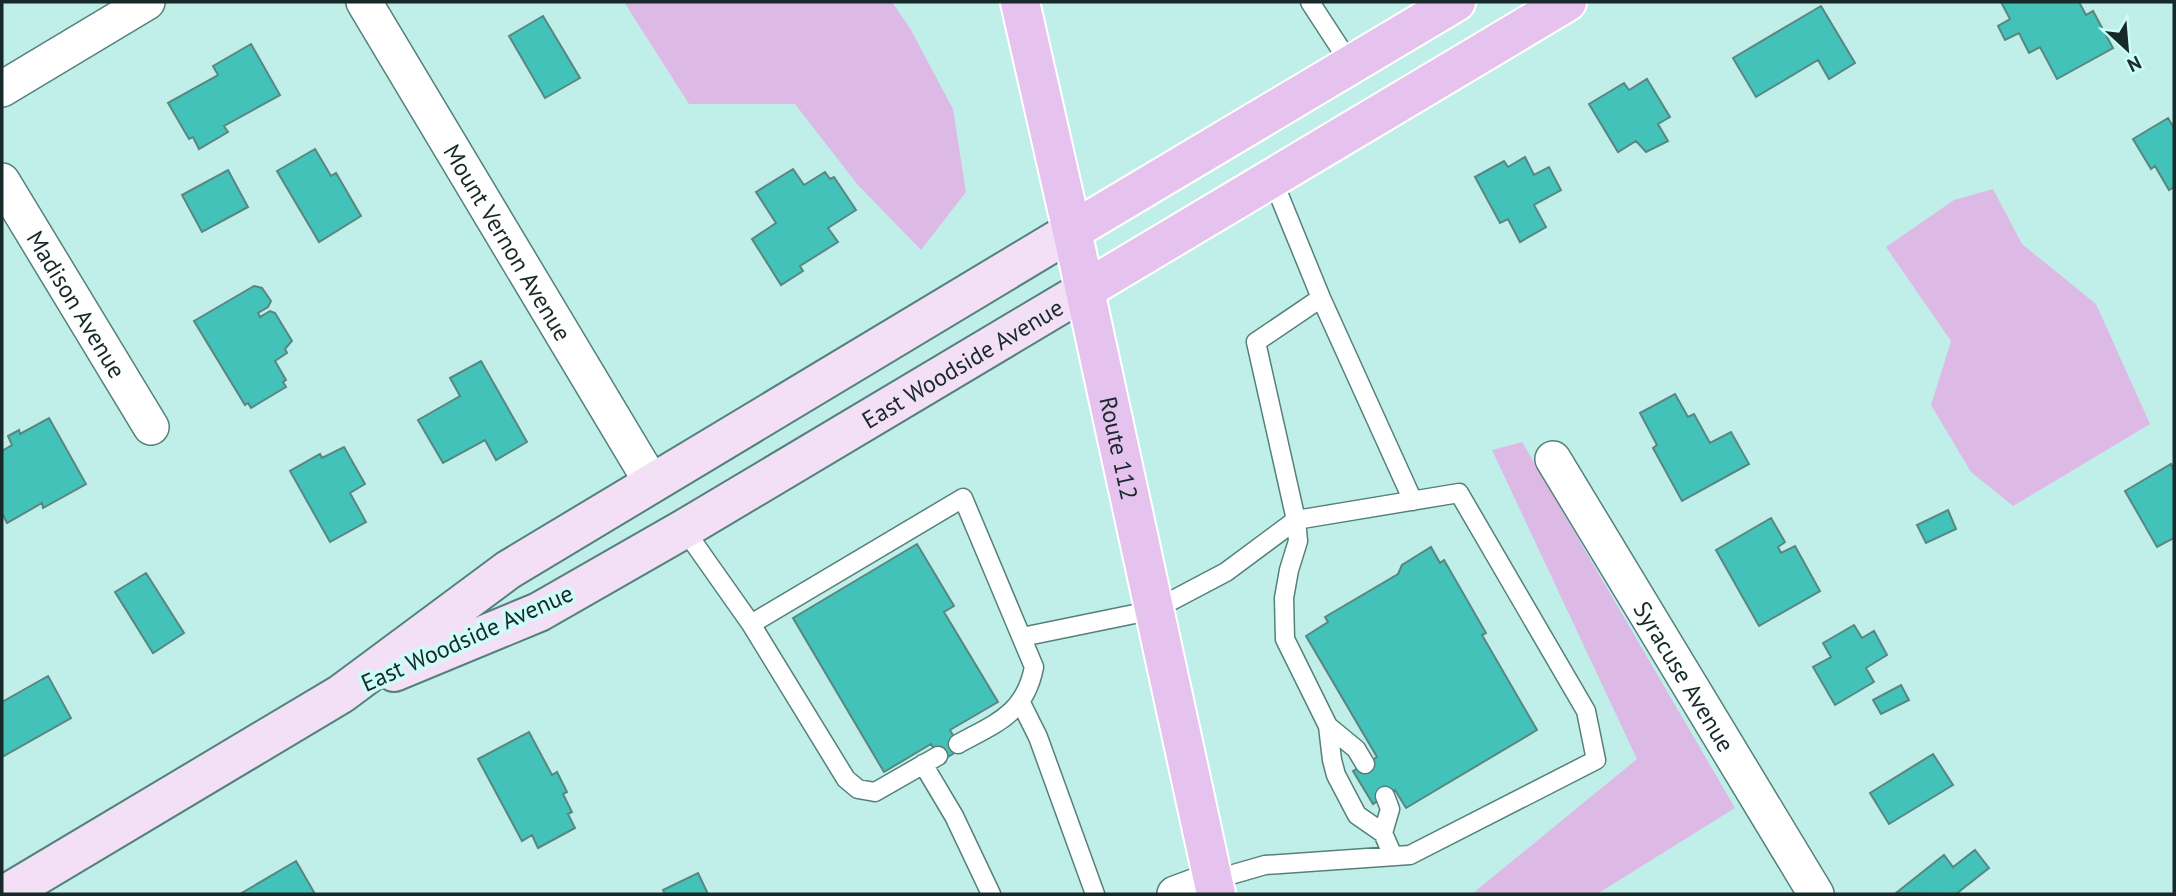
<svg xmlns="http://www.w3.org/2000/svg" width="2176" height="896" font-family="'PT Sans',sans-serif">
  <style>
    .green { fill: #ddbae5 }
    .building { fill: #42c2b9; stroke: #5a8682; stroke-width: 2 }
    .lines { fill: none; stroke-linecap: round; stroke-linejoin: round }
    .service-casing { stroke: #54807c; stroke-width: 21 }
    .minor-casing { stroke: #54807c; stroke-width: 38 }
    .secondary-casing { stroke: #54807c; stroke-width: 42 }
    .primary-casing { stroke: #fff; stroke-width: 42 }
    .service { stroke: #fff; stroke-width: 18 }
    .minor { stroke: #fff; stroke-width: 35 }
    .secondary { stroke: #f3e0f7; stroke-width: 38 }
    .primary { stroke: #e6c2ef; stroke-width: 38 }
    .labels { text-anchor: middle; dominant-baseline: central; stroke-width: 7; stroke-linejoin: round; paint-order: stroke }
    .street-label { font-size: 24px; fill: #172928; stroke: #cdfdf8 }
  </style>
  <rect width="100%" height="100%" fill="#c0efea"/>
  <path class="green" d="M624 2H892L911 30 953 109 966 192 921 250 857 184 795 104H689Z
    M1993 189 2022 244 2096 304 2150 424 2013 506 1971 472 1931 405 1951 341 1886 247 1954 200Z
    M1522 442 1735 808 1597 894H1472L1637 759 1492 450Z"/>
  <path class="building" d="M2001 2H2079L2086 15 2093 11 2113 48 2057 79 2040 47 2029 53 2019 33 2005 40 1998 26 2010 19Z
    M1821 6 1855 63 1829 79 1818 60 1756 97 1733 58Z
    M543 16 580 78 545 98 509 36Z
    M251 44 280 95 224 126 228 132 199 149 193 137 189 139 168 103 218 75 213 66Z
    M1647 79 1670 117 1658 124 1668 141 1646 152 1636 141 1618 152 1589 104 1624 83 1629 90Z
    M2168 118 2174 128V187L2169 190 2155 166 2151 169 2133 139Z
    M315 149 331 176 336 173 361 216 319 242 277 171Z
    M1525 157 1534 175 1549 167 1561 190 1534 205 1546 227 1520 242 1508 219 1500 223 1475 177 1504 161 1508 167Z
    M793 169 804 185 825 172 830 179 834 177 856 210 828 228 838 242 800 266 803 271 781 285 752 239 776 223 756 192Z
    M228 170 248 207 202 232 182 195Z
    M254 286 262 288 271 301 268 307 258 313 260 317 270 311 275 313 292 341 285 349 287 353 275 361 286 380 283 382 286 387 251 408 248 403 245 405 194 321Z
    M481 361 527 442 496 460 485 440 443 463 418 420 460 396 450 378Z
    M1675 394 1688 417 1694 414 1710 443 1731 432 1749 464 1682 501 1653 448 1657 445 1640 413Z
    M49 418 86 484 43 508 42 503 7 523 2 513V451L12 445 8 436 19 430 20 434Z
    M344 447 365 484 350 493 366 522 330 542 290 471 320 454 322 458Z
    M2171 464 2174 470V538L2157 547 2125 491Z
    M1948 510 1956 529 1926 543 1917 525Z
    M1771 518 1785 542 1778 547 1781 553 1795 546 1820 591 1759 626 1716 550Z
    M917 544 954 606 944 612 998 702 950 730 961 749 941 761 931 744 884 772 793 618Z
    M1431 547 1440 563 1444 560 1486 633 1482 635 1537 730 1406 808 1395 790 1373 804 1353 771 1377 757 1306 636 1328 622 1325 617 1398 574 1402 565Z
    M146 573 184 633 153 653 115 592Z
    M1854 625 1862 638 1874 631 1887 655 1866 668 1874 682 1835 705 1813 667 1831 657 1823 643Z
    M48 676 71 718 2 757V702Z
    M1901 685 1909 700 1881 714 1873 700Z
    M529 732 552 775 557 772 567 792 563 794 572 812 568 814 575 828 538 848 532 835 522 841 478 759Z
    M1933 754 1953 785 1889 824 1870 793Z
    M1975 850 1989 868 1956 894 1896 893 1944 855 1953 867Z
    M296 861 315 894H240Z
    M698 873 708 894H665L663 890Z"/>
  <g class="lines">
    <g class="service-casing">
      <path id="service" d="M1310 2 1351 65
        M1272 178 1321 298 1413 501
        M1321 298 1256 342 1296 520 1298 541 1289 570 1284 598 1285 639 1328 726 1332 760 1336 775 1357 815 1383 833 1393 856
        M684 529 751 624 963 498 1034 667C1025 714 996 723 958 744
        M751 624 846 779 858 789 875 792 938 756
        M1022 637 1154 610 1226 572 1296 520 1459 493 1586 711 1596 760 1410 855 1265 865 1213 880
        M1021 703 1038 737 1095 894
        M1328 726 1356 749 1365 764
        M923 764 954 816 991 894
        M1383 833 1390 809 1385 796"/>
    </g>
    <g class="minor-casing">
      <g id="minor">
        <path id="s1" d="M364 2 652 483"/>
        <path d="M2 89 147 2"/>
        <path id="s2" d="M2 181 151 427"/>
        <path id="s3" d="M1553 459 1816 894"/>
        <path d="M1175 894 1213 880"/>
      </g>
    </g>
    <g class="secondary-casing">
      <g id="secondary">
        <path id="s4" d="M394 672 539 612 684 529 1085 290"/>
        <path d="M6 894 341 694 508 570 1072 231"/>
      </g>
    </g>
    <g class="primary-casing">
      <g id="primary">
        <path id="s5" d="M1020 2 1072 231 1216 894"/>
        <path d="M1072 231 1456 2"/>
        <path d="M1085 290 1567 2"/>
      </g>
    </g>
    <use href="#service" class="service"/>
    <use href="#minor" class="minor"/>
    <use href="#secondary" class="secondary"/>
    <use href="#primary" class="primary"/>
  </g>
  <g class="labels">
    <g class="street-label">
      <text stroke="none"><textPath href="#s1" startOffset="280">Mount Vernon Avenue</textPath></text>
      <text stroke="none"><textPath href="#s2" startOffset="144">Madison Avenue</textPath></text>
      <text stroke="none"><textPath href="#s4" startOffset="648">East Woodside Avenue</textPath></text>
      <text stroke="none"><textPath href="#s5" startOffset="457">Route 112</textPath></text>
      <text transform="translate(467 638) rotate(-24)">East Woodside Avenue</text>
      <text stroke="none"><textPath href="#s3" startOffset="254">Syracuse Avenue</textPath></text>
    </g>
  </g>
  <rect width="2176" height="896" fill="none" stroke="#172928" stroke-width="7"/>
  <g transform="translate(2127 49) rotate(154)" stroke="#cdfdf8" stroke-width="5" paint-order="stroke">
  <path d="M0-5L12 26L0 18L-12 26Z" fill="#172928"/>
  <text y="-10" font-size="19" font-weight="bold" text-anchor="middle" fill="#172928">N</text>
  </g>
</svg>
